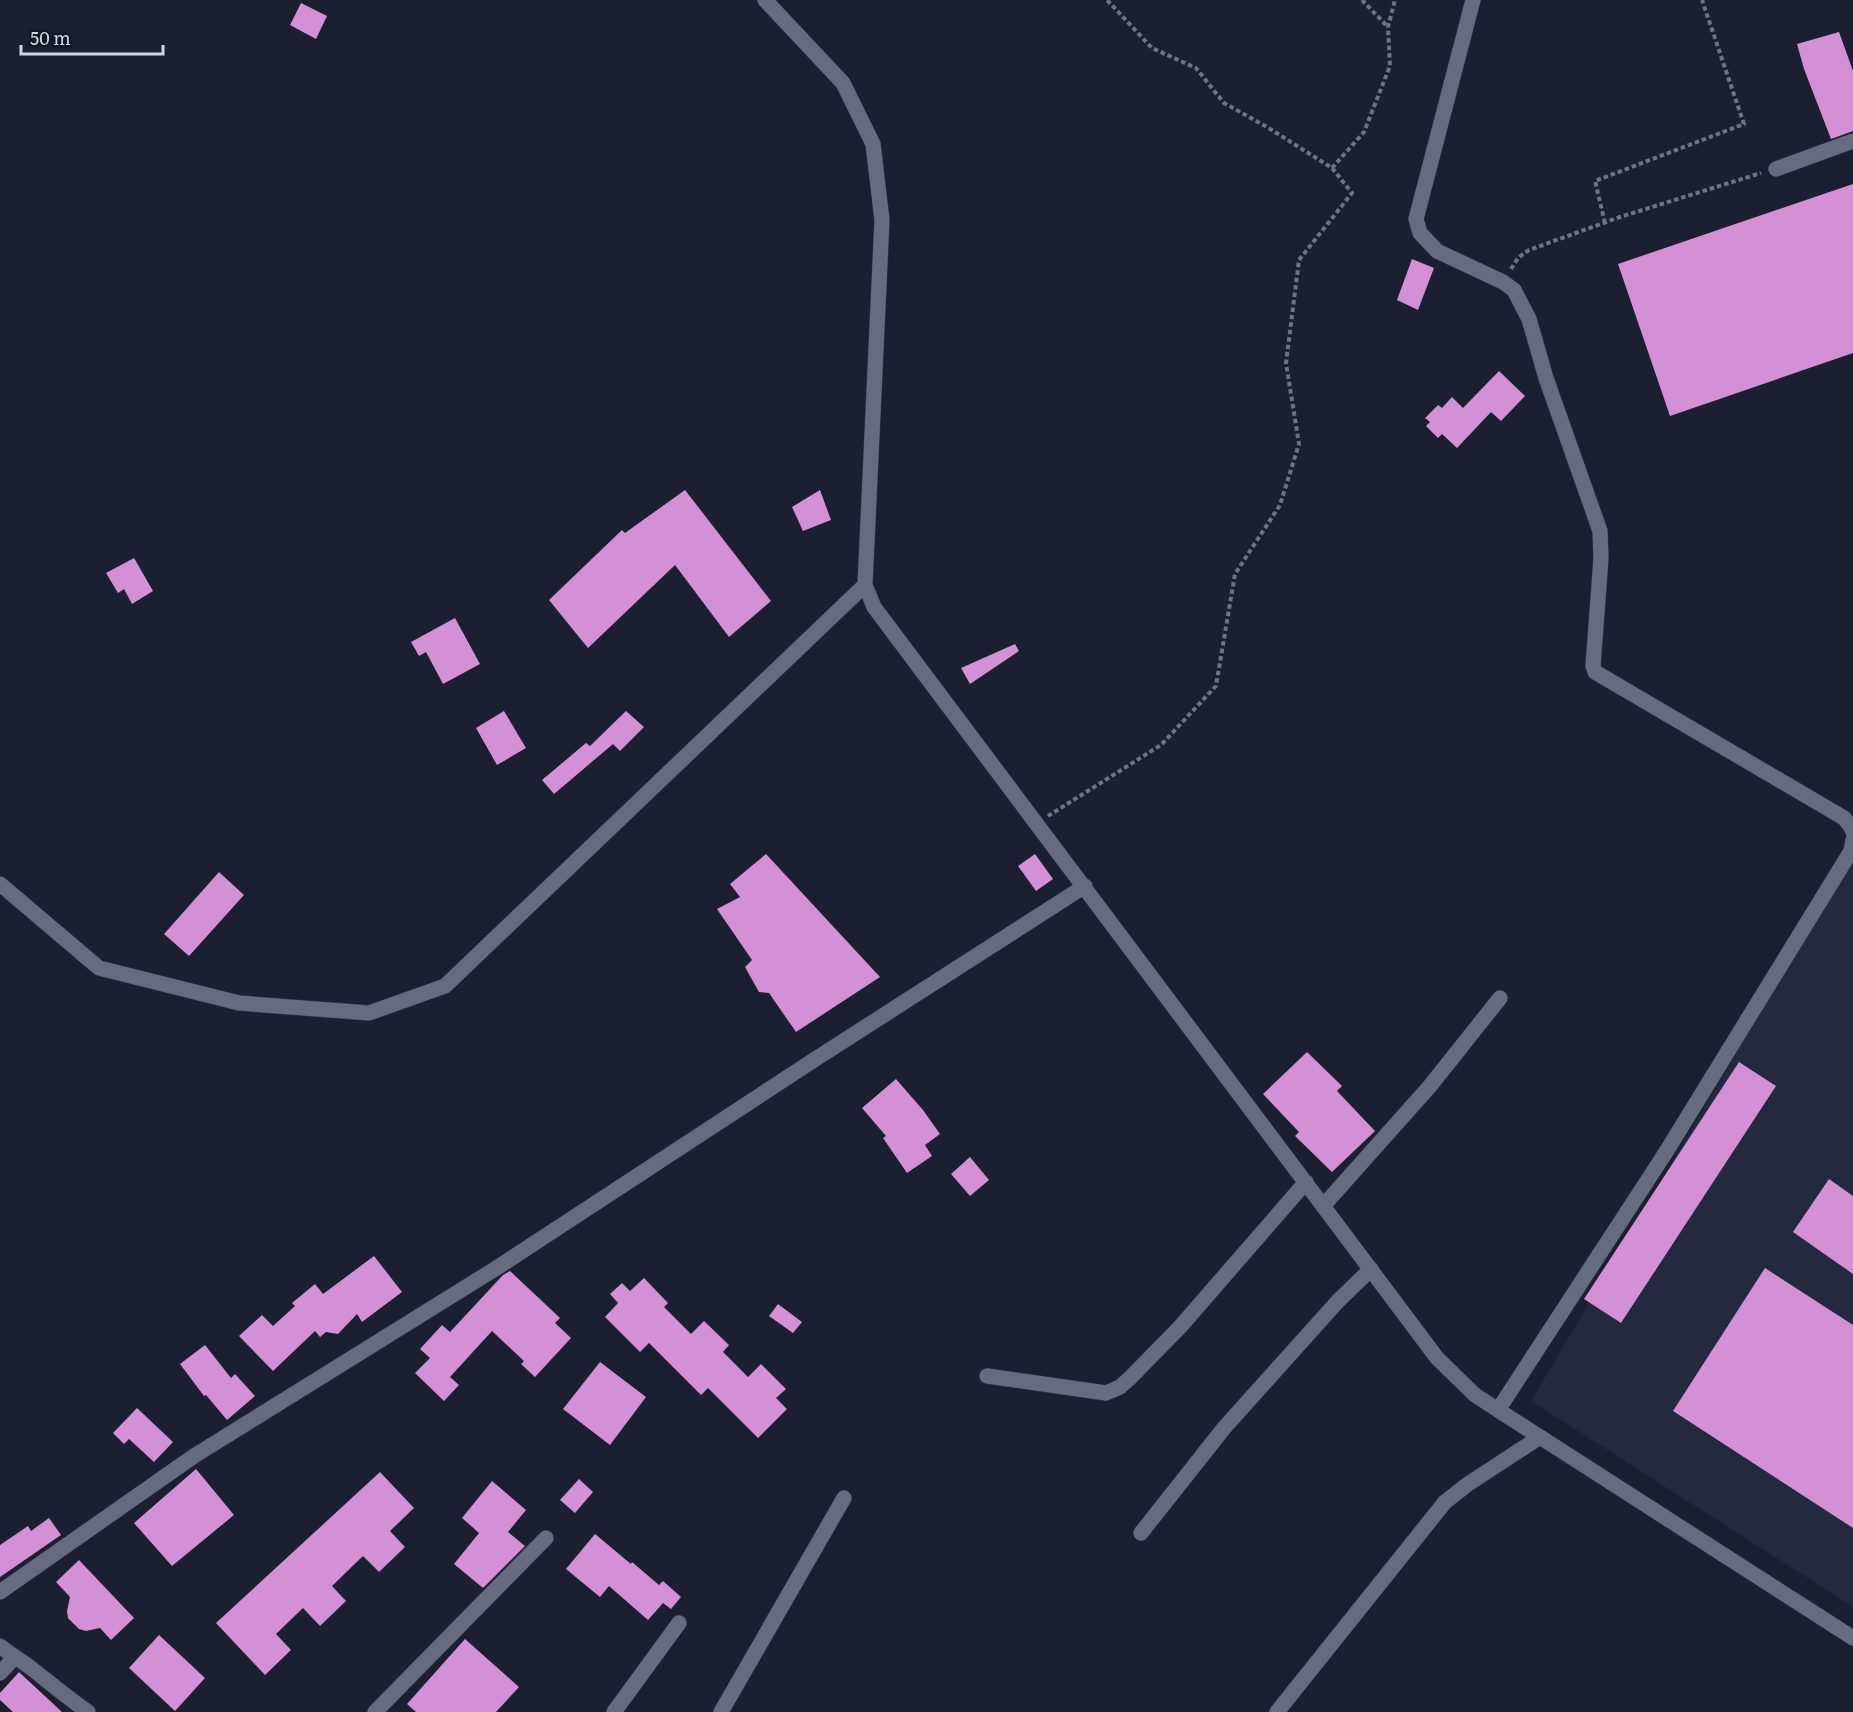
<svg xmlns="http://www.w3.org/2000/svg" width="1853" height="1712" font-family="Literata,serif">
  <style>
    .built { fill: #25293f }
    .building { fill: #d390d5 }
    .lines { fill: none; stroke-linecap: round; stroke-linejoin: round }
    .minor-casing { stroke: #383a48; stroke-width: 16 }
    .tertiary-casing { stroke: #383a48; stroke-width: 16 }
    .path { stroke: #707383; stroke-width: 4; stroke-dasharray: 4.5 3; stroke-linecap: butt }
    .minor { stroke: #666b80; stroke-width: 15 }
    .tertiary { stroke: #666b80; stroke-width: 15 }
  </style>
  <rect width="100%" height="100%" fill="#1c1f31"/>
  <path class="built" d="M1853 856V1607L1531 1401Z"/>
  <path class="building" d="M301 3 327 16 316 39 290 25Z
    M1839 32 1853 71V131L1831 139 1804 69 1797 44Z
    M1853 184V353L1670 416 1618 264Z
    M1412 259 1434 268 1418 310 1397 300Z
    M1499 371 1525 396 1501 421 1491 412 1457 448 1442 434 1438 438 1426 426 1430 422 1425 418 1438 405 1442 408 1452 397 1463 408Z
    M685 490 771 601 729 637 675 565 588 648 549 600 622 530 625 533Z
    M820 490 831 520 803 531 792 507Z
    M134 558 153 591 132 604 124 589 118 593 106 573Z
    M455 618 480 664 443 684 426 652 419 656 411 642Z
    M1015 644 1019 651 970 684 961 668Z
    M504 711 526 748 497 765 476 728Z
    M626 711 644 727 620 751 613 744 554 794 542 780 586 743 590 746Z
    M766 854 880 977 796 1032 769 993 759 992 745 967 752 960 717 909 740 897 730 884Z
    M1035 854 1053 879 1036 891 1018 866Z
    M219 872 244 895 189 956 164 934Z
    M1307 1052 1342 1086 1337 1091 1375 1131 1332 1172 1295 1136 1299 1132 1263 1094Z
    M1739 1062 1776 1086 1621 1323 1584 1299Z
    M896 1079 923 1110 940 1134 925 1145 932 1156 907 1173 883 1138 886 1136 862 1108Z
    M970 1157 989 1180 970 1196 951 1174Z
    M1829 1179 1853 1196V1274L1793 1232Z
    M374 1256 402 1292 362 1322 357 1314 338 1334 326 1332 320 1337 315 1331 273 1371 239 1336 262 1315 273 1326 295 1306 292 1303 315 1284 323 1294Z
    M1765 1268 1853 1325V1528L1673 1411Z
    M510 1271 560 1318 555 1323 571 1338 535 1377 521 1364 524 1361 492 1331 450 1377 459 1385 444 1401 415 1373 430 1358 420 1349 442 1325 450 1332 503 1275Z
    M644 1278 668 1303 664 1307 691 1334 704 1321 729 1345 723 1352 748 1377 761 1364 786 1389 776 1398 787 1409 758 1438 708 1388 701 1395 649 1343 640 1352 605 1317 618 1303 610 1294 622 1283 630 1291Z
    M778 1304 802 1322 793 1333 769 1316Z
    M205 1345 231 1378 235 1374 255 1396 227 1420 206 1395 204 1396 180 1364Z
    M600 1362 646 1397 610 1445 563 1409Z
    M137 1408 173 1442 154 1462 129 1439 124 1444 113 1433Z
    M196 1469 234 1515 172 1566 134 1523Z
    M380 1472 414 1508 390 1531 405 1547 379 1572 363 1556 332 1586 346 1601 320 1626 303 1608 276 1634 291 1650 265 1675 216 1623Z
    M579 1479 593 1492 575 1513 560 1500Z
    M492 1481 526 1510 508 1532 525 1546 483 1588 454 1564 479 1533 462 1518Z
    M49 1518 61 1535 0 1577V1545L28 1526 31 1531Z
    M595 1534 631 1564 632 1562 659 1585 663 1581 681 1597 671 1609 663 1603 648 1620 609 1586 600 1597 566 1569Z
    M79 1560 134 1618 111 1640 100 1628 86 1631 79 1629 68 1618 67 1611 70 1597 56 1582Z
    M159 1635 205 1678 175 1711 129 1668Z
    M465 1639 519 1687 496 1712H416L407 1704Z
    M19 1672 62 1712H13L0 1700V1693Z"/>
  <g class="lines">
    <g class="minor-casing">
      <path id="minor" d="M765 0 843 83 873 144 882 220 865 585 874 607 1437 1358 1475 1395 1498 1410 1853 1638
        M1473 0 1416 219 1420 233 1437 251 1503 282 1514 290 1529 319 1546 378 1600 531 1601 558 1593 666 1595 672 1844 818 1851 827 1853 832
        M1776 169 1853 141
        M0 884 99 968 239 1003 369 1013 445 986 865 585
        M1324 1205 1430 1086 1500 998
        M987 1376 1106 1393 1120 1387 1130 1378 1180 1327 1306 1182
        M1498 1410 1666 1152 1840 869 1851 851 1853 840
        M1141 1533 1224 1428 1338 1301 1371 1269
        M0 1592 194 1456 495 1269 817 1058 1085 886
        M0 1673 14 1658
        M375 1712 546 1538
        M614 1712 679 1623
        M721 1712 844 1498
        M1277 1712 1445 1502 1468 1484 1540 1437"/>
    </g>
    <g class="tertiary-casing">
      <path id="tertiary" d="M0 1646C11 1655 21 1660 31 1668 50 1683 68 1698 88 1712"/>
    </g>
    <path class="path" d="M1362 0 1388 27
      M1332 168 1364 132 1390 66 1388 27 1395 0
      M1605 223 1595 181 1744 124 1702 0
      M1511 269 1518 258 1529 250 1620 217 1761 173
      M1048 816 1161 745 1216 686 1235 574 1280 505 1299 444 1286 363 1299 260 1352 193 1332 168 1267 127 1224 103 1196 68 1152 48 1107 0"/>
    <use href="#minor" class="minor"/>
    <use href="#tertiary" class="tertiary"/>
  </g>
  <path d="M21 45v9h142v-9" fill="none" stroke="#d3d6e2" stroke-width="3"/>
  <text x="30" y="45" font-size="18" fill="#d3d6e2" stroke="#131627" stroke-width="4.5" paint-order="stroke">50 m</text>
</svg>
